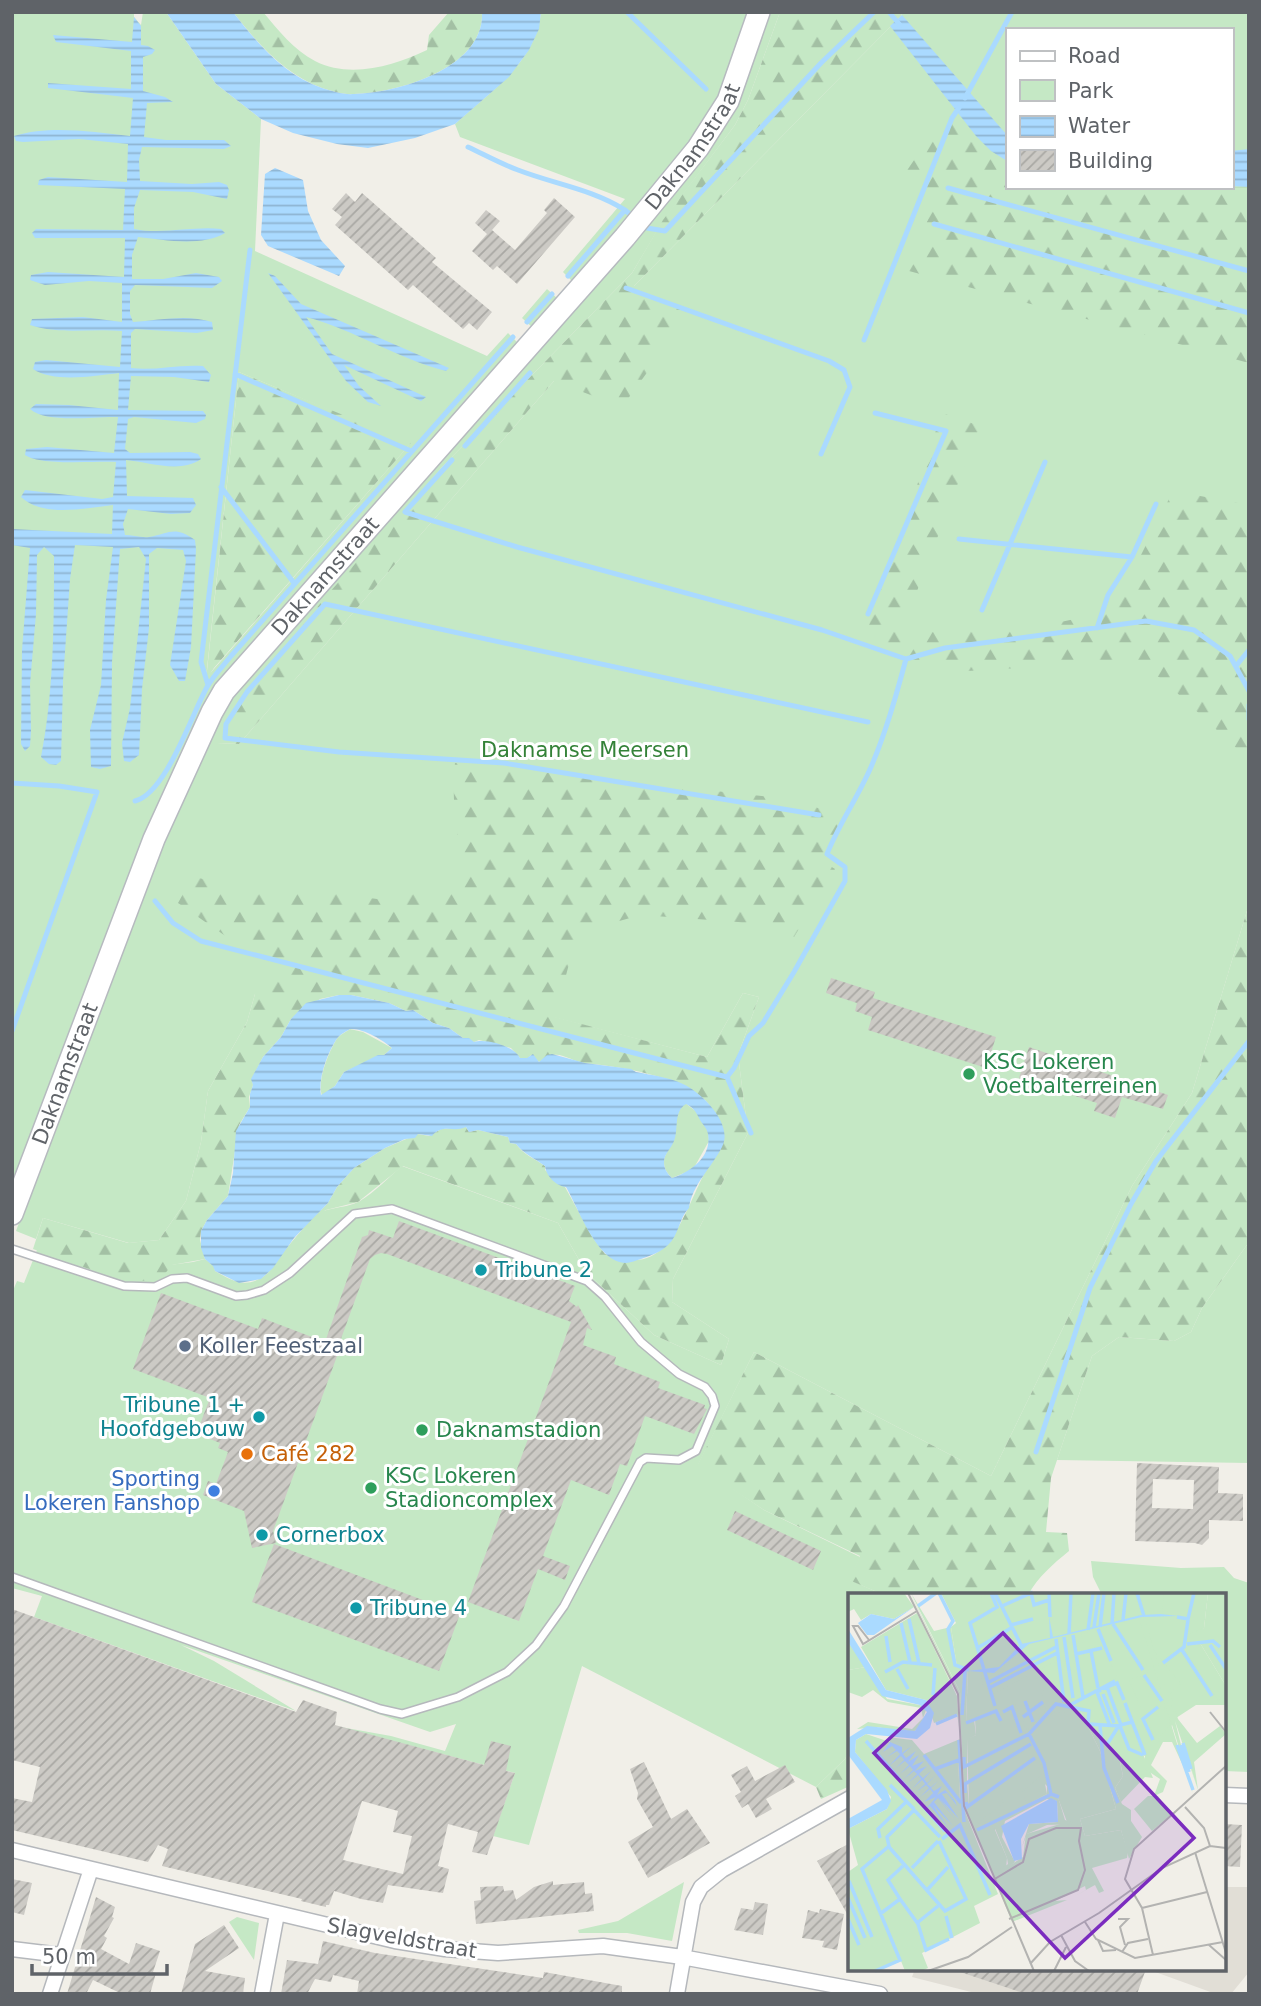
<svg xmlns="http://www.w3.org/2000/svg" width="1261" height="2006" font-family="'DejaVu Sans',sans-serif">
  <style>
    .education { fill: #e1ded6 }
    .green { fill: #c5e8c5; fill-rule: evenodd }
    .forest { fill: url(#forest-firs) }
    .water { fill: url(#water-rules); fill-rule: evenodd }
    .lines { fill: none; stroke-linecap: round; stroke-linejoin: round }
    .stream { stroke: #aadaff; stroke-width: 5 }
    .building { fill: url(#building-hatch); fill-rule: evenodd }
    .lane-casing { stroke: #b5b8bc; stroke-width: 10 }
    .street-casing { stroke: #b5b8bc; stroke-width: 17 }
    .secondary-casing { stroke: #b6babf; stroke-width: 24 }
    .lane { stroke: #fff; stroke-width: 7 }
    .street { stroke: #fff; stroke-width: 14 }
    .secondary { stroke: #fff; stroke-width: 21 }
    .leisure-dot { fill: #2e9e5b; stroke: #fff; stroke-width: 2.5 }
    .culture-dot { fill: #0f9aa8; stroke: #fff; stroke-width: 2.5 }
    .service-dot { fill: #5c6f8a; stroke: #fff; stroke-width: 2.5 }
    .food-dot { fill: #e8710a; stroke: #fff; stroke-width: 2.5 }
    .shop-dot { fill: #3f7fe0; stroke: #fff; stroke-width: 2.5 }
    .labels { text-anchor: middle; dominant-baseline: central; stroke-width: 6; stroke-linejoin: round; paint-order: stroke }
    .street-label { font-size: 21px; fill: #5f6368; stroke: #fff }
    .park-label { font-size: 21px; fill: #348238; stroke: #fff }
    .leisure-label { font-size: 21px; fill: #27864d; stroke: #fff; text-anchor: start }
    .culture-label { font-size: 21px; fill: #0d838f; stroke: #fff; text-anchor: start }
    .service-label { font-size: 21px; fill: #4e5e75; stroke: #fff; text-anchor: start }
    .food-label { font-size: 21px; fill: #c56008; stroke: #fff; text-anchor: start }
    .shop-label { font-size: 21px; fill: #366cbe; stroke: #fff; text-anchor: end }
    .inset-river { fill: none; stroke: #aadaff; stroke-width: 3.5 }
    .inset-road { fill: none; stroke: #b3b3b1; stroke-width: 2 }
    .view { fill: #7b2cbf; fill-opacity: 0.15; stroke: #7b2cbf; stroke-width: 3.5 }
    .inset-edge { fill: none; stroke: #5f6368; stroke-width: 3.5 }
  </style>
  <defs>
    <pattern id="forest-firs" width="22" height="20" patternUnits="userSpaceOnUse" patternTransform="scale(1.75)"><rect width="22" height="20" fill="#c5e8c5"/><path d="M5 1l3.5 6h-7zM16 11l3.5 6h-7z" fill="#a3c0a4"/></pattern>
    <pattern id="water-rules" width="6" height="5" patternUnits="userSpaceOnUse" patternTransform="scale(1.75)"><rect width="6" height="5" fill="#aadaff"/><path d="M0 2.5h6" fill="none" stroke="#8eb4d2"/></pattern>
    <pattern id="building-hatch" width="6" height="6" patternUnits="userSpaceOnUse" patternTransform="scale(1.75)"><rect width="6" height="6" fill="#cccac5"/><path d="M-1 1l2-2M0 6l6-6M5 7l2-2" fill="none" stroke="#a9a8a4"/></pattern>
  </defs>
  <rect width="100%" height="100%" fill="#f1efe8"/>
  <path class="education" d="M1224 1887H1249V1972L1231 1994H1216L1147 1969H1224Z
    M915 1969H1135L1127 1994H979L912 1977Z"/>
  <path class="green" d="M12 12H134V17L141 25 143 12H166L216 84 261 119 255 251 487 356 508 333 518 343 232 670 12 1193ZM239 372 410 444 206 678Z
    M541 12H752L728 79 698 135 639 208 572 281 563 272 625 199 460 137 455 124C489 92 536 63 541 12Z
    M768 12H780L748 100 735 125 663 221 632 273 442 467 246 695 217 743 239 744 554 381 691 312 633 287 902 15 900 12H1249V904L1192 1093 1132 1186 991 1476 754 1352 698 1465 764 1510 860 1557 850 1580 884 1595H850V1750L845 1759 816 1787 582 1666 529 1845 493 1836 515 1773 335 1726 391 1736 445 1751 456 1724 430 1732 181 1645 214 1661 296 1711 34 1617 42 1596 12 1588V1293L17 1281 24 1283 46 1227 153 1267 193 1262 205 1259 214 1266 215 1271C230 1280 244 1288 261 1278 270 1273 273 1266 279 1258 288 1245 300 1233 309 1221 322 1205 344 1210 360 1201 375 1192 389 1177 402 1166L558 1223 586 1272 654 1335 721 1365 729 1339 672 1302 673 1279 748 1133 738 1055 759 997 743 993 707 1057 418 982 255 994 247 1022 208 1091 201 1142 186 1201 159 1240 129 1243 43 1218 36 1239 16 1231 135 906 212 731 237 690 745 82ZM1007 30H1231V187H1007Z
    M547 289 558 299 533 328 522 318Z
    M350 1029 363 1032 392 1048 384 1055 344 1072 335 1086 322 1096C317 1080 328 1054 336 1040 339 1035 346 1032 350 1029Z
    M685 1103 697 1112 708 1131 709 1141 695 1166 689 1171 672 1178C667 1173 664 1169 664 1162 664 1154 670 1149 673 1141 678 1129 673 1113 685 1103Z
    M1249 1242V1463L1057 1460 1092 1356 1119 1337 1174 1341 1191 1332 1202 1308Z
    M1091 1561 1181 1568 1224 1567 1234 1578 1249 1583V1772L1224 1771V1595H1102L1093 1577Z
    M684 1882 672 1941 627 1933H579L578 1930 618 1921Z
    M237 1917 259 1923 254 1960 229 1922Z"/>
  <path class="forest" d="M233 12H263C278 30 294 50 315 61 350 79 394 66 427 50L429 35 449 12H482C485 68 398 93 354 94 344 95 331 91 322 88 285 75 257 43 233 12Z
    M780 12H900L902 15 634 286 691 312 622 407 554 381 239 744 216 743 246 695 328 594 442 467 632 273 663 220 735 125 748 100Z
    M953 104C969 126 983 146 1007 161V187H1249V363L909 271 937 194 903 176Z
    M239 372 411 443 214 668 206 680Z
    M942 413 980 426 901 633 1032 628 1113 611 1173 491 1249 505V760L1162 679 1138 665 1117 662 950 672 863 642Z
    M455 763 772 797 844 814 827 864 835 869 794 937 738 922 641 915 583 931 569 964 555 1017 707 1057 743 993 759 997 738 1055 748 1133 673 1279 672 1302 729 1339 721 1365 654 1335 586 1272 558 1223 403 1166 358 1202 326 1210 313 1218 328 1203 337 1187 354 1168 385 1148 418 1134 429 1136 441 1129 466 1127 469 1132 478 1130 508 1137 510 1143 516 1144C524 1155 534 1158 545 1166V1170L565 1187 593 1238 605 1254C614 1256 623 1259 632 1260 682 1263 691 1179 721 1149 719 1130 719 1114 705 1100 680 1076 617 1066 584 1063 574 1062 563 1053 553 1055 549 1055 543 1060 539 1062L531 1055 527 1059 520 1058 511 1048 479 1040 474 1042 463 1038 449 1028 433 1023 413 1010 406 1011 389 1003 351 995H339L320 999 291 1019 281 1037 263 1057 252 1079 253 1085 249 1097 250 1107 239 1125 228 1196 207 1220 201 1231 200 1240 205 1259 172 1265C167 1271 164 1276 156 1279 131 1288 60 1258 33 1249L43 1218 128 1243 159 1240 186 1201 201 1142 208 1091 247 1022 255 994 272 964 237 944 178 903 193 876 241 891 297 888 377 899 437 891 462 868C457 832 451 799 455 763Z
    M1249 904V1242L1202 1308 1191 1332 1174 1341 1119 1337 1092 1356 1051 1478 1046 1532 1067 1533 1069 1551C1053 1564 1038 1577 1028 1595H884L849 1580 860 1556 764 1510 697 1466 754 1352 991 1476 1132 1186 1192 1093Z
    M850 1750V1786L821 1799 816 1787 845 1759Z"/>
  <path class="water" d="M166 12H233C257 43 284 75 322 88 331 91 344 95 354 94 398 93 485 68 482 12H541L539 29 529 50 509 77 455 124 415 138 368 148 337 144 293 133 261 119 216 84Z
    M902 15 1007 135V161L991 151 976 136 890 26Z
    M134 17 141 26V45L148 46 155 50 152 54 143 57V91L165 97 173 102 147 103 144 137 166 140H224L231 146 224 149 142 147 139 160 140 181 192 184 219 182 227 185 229 190 227 199 193 192 140 190 134 208V229C163 235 192 226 221 229L225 233C202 247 164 240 138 237L132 255V279H163L196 273 219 277 222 281 212 288 135 285 130 291V314L133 322C159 320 188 314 212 322L213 330 197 333 135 329 131 333V368C155 371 178 364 203 366L211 375 209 382 174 377 131 376 128 410 203 411 206 415 205 419 196 423 134 417 128 419 125 449 130 453 190 452 198 454 201 459C180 474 149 462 126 460L127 496 193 498 196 505 190 513 171 514 128 509 123 524 125 535C132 535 142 538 149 537 169 534 174 525 195 540L196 549 191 647 185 681H179L170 665 186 561 183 550 157 548 149 554V628L142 689 139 755 130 762 124 761 122 743 130 708 146 559 139 547 120 549 112 662 111 766 100 769 91 767 90 730 101 685 106 600 113 547 75 545 70 579 63 681 61 761 56 765 49 764 41 757C54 692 54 622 54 556L44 547 37 555 36 614 30 684 31 731 30 746 25 751 21 744 22 650 30 548 12 545V529L112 534 113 505C85 508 43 518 21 497L25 490 102 499 113 497 116 462C94 461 41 466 25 455L26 449 47 447 114 453 118 417C96 416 46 424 30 409L36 404 69 405 118 410 119 373C95 376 53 383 33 369L35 362 46 360 120 367 122 331C92 328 58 335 30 325L32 319 83 317 122 322V283L89 281 45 285 30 280 31 275 48 272 124 277 125 238H35L32 233 36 229 123 230 125 189 38 185 39 180 48 177 127 182 128 144 79 139 23 142 16 141 14 136C51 125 92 132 130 136L133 98 48 88V83L131 89V51L56 42 53 35 132 42Z
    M1249 149V187L1231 186V151Z
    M275 168 303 180 308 211 321 240 345 266 339 276 268 246 261 235 265 174Z
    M268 273 275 276 301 304 449 368 446 371C398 359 355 330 306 317L332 354 426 397 421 401 344 365 359 386 381 406 368 402 346 381Z
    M339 995H351L389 1003 406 1011 413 1010 433 1023 449 1028 463 1038H469L474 1042C486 1038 514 1046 520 1058H527L533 1054 539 1062 547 1055 552 1054 585 1063 631 1069 636 1072C651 1075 668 1077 683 1084 702 1093 734 1124 722 1147 712 1167 692 1185 689 1208 679 1218 679 1235 668 1245 661 1252 650 1256 641 1259 637 1260 630 1263 626 1263 597 1263 578 1207 566 1187 556 1186 546 1176 545 1166 534 1158 524 1154 516 1144L510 1143 508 1137 478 1130 469 1132 466 1127C453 1133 443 1123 432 1136L418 1134 415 1138 405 1139 385 1148 354 1168 337 1187 328 1203 294 1238 273 1268 261 1279 239 1283 215 1271 213 1266 205 1259 201 1248V1231L207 1220 228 1196 233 1173 236 1131 250 1107V1094L253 1085 251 1079 263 1057 281 1037 291 1019 306 1003ZM350 1029C363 1028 383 1040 392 1048L384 1055H378L344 1072 335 1086 321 1095C318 1079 327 1054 336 1040 339 1035 345 1032 350 1029ZM686 1104C694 1108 696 1112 700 1120 703 1125 707 1128 708 1134 712 1157 690 1172 672 1178 667 1173 664 1169 664 1162 664 1154 671 1149 674 1141 679 1129 673 1112 686 1104Z"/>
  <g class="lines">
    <path class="stream" d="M627 12 706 89
      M889 12 900 25
      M965 98 1012 12
      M468 147C485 155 501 164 518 170 554 184 592 189 625 210
      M948 188 1249 271
      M934 224 1249 313
      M647 228 665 231 821 63 874 12
      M568 276 625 210 632 216
      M626 288 829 361 844 370 850 387 821 454
      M527 322 552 294
      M864 340 952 118 960 106
      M235 374 411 451
      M465 446 530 373
      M452 460 405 512 517 547 822 630 906 659
      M221 487 294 583
      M959 539 1132 557
      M982 610 1045 462
      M868 614 946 431 875 413
      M1097 628 1108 595 1132 557 1156 504
      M1236 666 1249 650
      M208 685 201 662 250 250
      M1249 705V719
      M12 783 59 786 97 792 12 1031
      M135 801C166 793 191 716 207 687 213 676 223 666 231 656L513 337
      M819 815 504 763 339 752 225 738 226 724 247 692 325 604 868 722
      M155 901 173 923 201 941 727 1077
      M751 1133 727 1077 734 1068 749 1036 763 1023 794 972 845 881V867L827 854C839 824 858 797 871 767 886 732 896 696 906 659L945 648 1146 621 1194 630 1230 656 1249 691
      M1036 1452 1090 1288 1131 1204 1156 1161 1249 1041"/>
  </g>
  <path class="building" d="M346 193 355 202 362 193 436 258 432 262 492 312 477 330 469 323 463 329 413 285 408 290 335 225 342 217 332 209Z
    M554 198 575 217 517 284 497 266 493 270 472 251 487 234 475 223 486 210 500 221 492 230 515 250 547 213 544 210Z
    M831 978 875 992 873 998 996 1037 986 1068 868 1030 872 1017 855 1011 857 1003 826 993Z
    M1029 1047 1168 1095 1163 1109 1122 1097 1115 1118 1094 1111 1097 1103 1019 1078Z
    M399 1221 575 1286 569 1301 577 1307 578 1305 592 1330 587 1328 583 1345 616 1357 614 1364 660 1382 658 1388 705 1405 704 1408 707 1409 694 1434 645 1416 627 1466 620 1464 609 1495 571 1480 543 1556 570 1566 565 1580 538 1569 519 1621 468 1602 571 1322 387 1254 381 1253 375 1255 370 1259 338 1347 340 1348 273 1531 276 1543 252 1548 244 1511 203 1495 208 1481 216 1484 228 1452 218 1448 220 1443 200 1435 203 1429 199 1427 210 1398 133 1369 161 1293 258 1329 262 1318 325 1342 362 1237 368 1235 369 1230 393 1238Z
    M1137 1463 1219 1467 1218 1493 1243 1494V1521L1209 1520V1538L1202 1545 1195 1543 1135 1541ZM1153 1479 1194 1480 1193 1509 1152 1508Z
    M735 1511 821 1551 813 1570 727 1530Z
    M274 1544 460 1614 439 1671 252 1602Z
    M12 1609 296 1712 303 1700 314 1704 337 1712 335 1725 484 1765 491 1741 511 1746 506 1771 515 1773 487 1855 472 1852 478 1832 448 1824 438 1866 449 1869 443 1893 388 1885 383 1903 361 1899 334 1891 329 1905H326V1907L301 1901 302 1899 162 1866 168 1849 158 1845 148 1862 12 1830V1798L32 1802 40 1767 12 1760ZM362 1801 398 1811 393 1832 412 1836 403 1874 343 1860Z
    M644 1762 671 1819 687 1809 710 1843 648 1878 628 1842 653 1827 637 1799 638 1793 630 1769Z
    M785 1765 795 1782 766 1799 772 1809 756 1818 748 1804 742 1808 735 1796 741 1792 731 1775 747 1766 755 1781Z
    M1224 1824 1242 1825 1240 1867 1224 1866Z
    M850 1843V1919L817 1861Z
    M12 1879 32 1883 24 1915 12 1912Z
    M553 1881V1885L584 1882 585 1894 592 1893 594 1911 476 1924 474 1901 481 1900 480 1887 503 1886 504 1891 513 1890 516 1900 534 1887Z
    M96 1897 115 1907 112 1917 114 1918 104 1936 107 1938 101 1949 129 1964 136 1943 160 1951 153 1972 156 1973 150 1994H122L93 1980 86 1994H67Z
    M755 1902 768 1904 763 1935 734 1930 741 1908 753 1910Z
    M820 1909 844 1914 837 1950 822 1947 824 1941 802 1938 808 1910 819 1913Z
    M224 1925 239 1948 205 1971 245 1978 243 1994H181L195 1944Z
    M323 1941 375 1953 543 1978 544 1972 622 1986V1994H357L359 1981 333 1975 331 1982 315 1979 307 1994H281L287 1960 318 1964Z
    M961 1969H1146L1137 1994H1026L960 1972Z"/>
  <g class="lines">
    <g class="lane-casing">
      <path id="lane" d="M12 1249 124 1286 155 1287 172 1279 187 1278 236 1296 247 1295 264 1290 290 1273 354 1214 392 1209 587 1281 605 1297 641 1342 679 1374 705 1387 712 1396 715 1406 696 1451 679 1460 646 1458 640 1462 564 1606 536 1645 507 1672 458 1697 402 1714 380 1709 12 1577"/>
    </g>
    <g class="street-casing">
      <path id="street" d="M1224 1795 1249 1796
        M12 1850 395 1941 445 1949 498 1953 603 1946 682 1957 880 1994
        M12 1949 61 1955
        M50 1994 91 1869
        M262 1994 277 1914
        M677 1994 693 1902 701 1887 722 1870 850 1798"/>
    </g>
    <g class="secondary-casing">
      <g id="secondary">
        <path id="s1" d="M12 1214 154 839 212 712 224 691 625 237 698 148 728 101 759 12"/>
      </g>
    </g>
    <use href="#lane" class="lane"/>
    <use href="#street" class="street"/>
    <use href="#secondary" class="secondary"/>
  </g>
  <g class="leisure-dot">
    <circle cx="969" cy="1074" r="7"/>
    <circle cx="422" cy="1430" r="7"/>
    <circle cx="371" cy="1488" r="7"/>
  </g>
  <g class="culture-dot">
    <circle cx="481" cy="1270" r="7"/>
    <circle cx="259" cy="1417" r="7"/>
    <circle cx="262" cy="1535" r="7"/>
    <circle cx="356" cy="1608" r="7"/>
  </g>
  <circle class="service-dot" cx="185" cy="1346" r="7"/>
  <circle class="food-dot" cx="247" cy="1454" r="7"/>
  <circle class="shop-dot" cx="214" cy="1491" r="7"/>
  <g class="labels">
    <g class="street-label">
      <text stroke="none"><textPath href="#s1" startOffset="1284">Daknamstraat</textPath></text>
      <text stroke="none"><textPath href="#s1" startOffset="718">Daknamstraat</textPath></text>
      <text stroke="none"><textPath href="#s1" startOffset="150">Daknamstraat</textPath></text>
      <text transform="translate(402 1938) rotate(10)">Slagveldstraat</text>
    </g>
    <g class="park-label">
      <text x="585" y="750">Daknamse Meersen</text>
    </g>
    <g class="leisure-label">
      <text x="983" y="1062">KSC Lokeren<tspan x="983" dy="24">Voetbalterreinen</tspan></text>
      <text x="436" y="1430">Daknamstadion</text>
      <text x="385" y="1476">KSC Lokeren<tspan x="385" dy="24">Stadioncomplex</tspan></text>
    </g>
    <g class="culture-label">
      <text x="495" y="1270">Tribune 2</text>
      <text x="245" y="1405" text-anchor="end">Tribune 1 +<tspan x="245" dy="24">Hoofdgebouw</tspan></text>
      <text x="276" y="1535">Cornerbox</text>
      <text x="370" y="1608">Tribune 4</text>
    </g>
    <g class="service-label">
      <text x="199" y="1346">Koller Feestzaal</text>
    </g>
    <g class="food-label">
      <text x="261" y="1454">Café 282</text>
    </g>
    <g class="shop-label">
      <text x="200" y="1479">Sporting<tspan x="200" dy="24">Lokeren Fanshop</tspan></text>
    </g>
  </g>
  <g transform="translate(848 1593)">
    <rect width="378" height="378" fill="#f1efe8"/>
    <path d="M0 0H56L66 14 46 26 23 21 13 27 6 16 0 19ZM62 0 112 99 121 213 119 146 128 142 127 127 118 129 120 76 109 74 103 34 108 30 93 0H360L356 35 338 52 352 50 378 93V112H348L328 125 345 181 350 197 327 128 345 200 324 132 306 157 233 119 252 158 268 216 232 226 237 243 273 237 280 259 279 265 244 275 256 298 251 300 247 292 225 304 238 297 237 293 207 308 219 307 164 329 117 214 111 101ZM197 191 210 205 219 229 178 241 175 264 158 275 159 265 147 237 153 225 199 201ZM69 20 109 103 111 134 109 121 86 130 78 107 38 97 13 54ZM0 49 18 74 0 77ZM18 141 42 149 40 144 64 147 76 161 112 146 114 211 150 301 126 313 132 330 74 360 80 375 73 378H57L53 368 29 378H0V279L10 272 0 236 39 216 43 204 7 159 8 147ZM110 167 112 208 87 175ZM280 155 295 161 305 185 297 184 273 209 267 195 275 183 271 163ZM300 203H310L323 222 304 238 286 216Z" fill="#c5e8c5" fill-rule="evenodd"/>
    <path d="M63 0 86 38 103 34 109 74 120 76 118 128 126 126 128 142 119 147V215L112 99ZM140 0H149L155 14 134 26 127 10ZM222 0 224 18 230 11 234 18 232 38 220 40ZM288 0 307 59 333 91 322 100 330 126 349 150 372 133 378 141 346 169 350 197ZM316 0H347L341 26 314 21ZM360 0H378V93L352 50 337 52 339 42 356 35ZM291 25 337 177 324 149H315L303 172 319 188 315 199 306 203 312 186 297 176V163L280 155 279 163 271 164 275 183 267 195 274 211 283 217V228L294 244 281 266 273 237 237 243 232 226 268 216 252 158 233 119 206 120 175 143 162 113 167 110 179 138 198 117 193 99 209 89V98L214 97 211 74 217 72 218 63H223V71L229 70 227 42 237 102 249 96 242 59 237 60 233 41ZM256 55 269 85 252 95 245 58ZM292 83 303 95 300 104 306 116 316 113 322 132 308 148 281 87ZM210 46 212 66 145 101 140 91 135 92 133 80 142 81 160 70 179 52ZM336 56 370 107 378 105V112H348L349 104 361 100 333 59ZM18 74 39 106 72 112 78 117 71 136 62 140 29 134 9 136 20 129 64 136 75 125 73 115 40 109 25 97 14 104 0 99V77ZM190 163 196 180 174 199 179 211 199 201V190L210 204 217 227 230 231 199 232 179 241 174 254 181 231 210 229 209 208 199 206 157 228 154 244 167 269 149 284 147 280 160 271 159 265 146 233 130 235 129 231 156 209 145 195ZM110 166 112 208V210L86 175Z" fill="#c5e8c5" fill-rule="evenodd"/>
    <path d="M66 14 26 42H19L10 30 23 21 46 26ZM313 21 330 23 294 24 181 51 146 80 120 78 151 74 173 51 202 45 201 23 205 44 293 22ZM0 36 38 97 78 107 86 120 82 135 69 146 18 141 8 147 7 159 39 197 43 208 39 216 0 236V226L34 207 1 163 0 145 19 133 67 138 79 119 72 112 34 103 0 49ZM42 149 54 154V160L64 153 55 161 58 165 68 158 60 169 71 162 64 173 76 168 67 178 79 173 71 181 75 185 83 178 76 186 79 190 87 183 79 191 83 194 90 188 83 195 86 198 94 193 89 202 97 197 107 208 109 213 99 200 94 201 111 226 91 205 110 229 90 205 86 209 105 233 85 212 100 234 82 213 78 216 88 204 76 209 85 200 82 196 72 204 81 195 78 192 68 199 77 191 74 187 65 195 73 186 70 182 60 190 69 181 66 178 56 186 65 177 62 173 52 181 61 172 57 168 48 175 56 167 53 163 41 173 52 161 49 158 39 164 48 157 44 153 35 159ZM203 205 209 208 210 229 181 231 173 246 174 266 166 268 153 233Z" fill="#aadaff"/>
    <path class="inset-river" d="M91 0 105 28 100 36 107 72 121 77M143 0 149 14 122 30 147 113M147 0 173 52M201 0 202 24M289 0 296 23M70 13 88 0M154 13 183 0 186 12 201 7M329 24 340 26 346 0M61 26 71 70M275 27 278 0M53 30 62 69M264 31 266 0M265 31 295 77M163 32 185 26M246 34 251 0M252 34 256 0M250 36 263 68M240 37 245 0M221 41 223 0M225 42 235 104M38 43 42 69M216 44 225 105M208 46 216 109M339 51 365 48 372 54M362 52 378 76M131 54 163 35M334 57 364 103M243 58 250 95M228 61 254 55M315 70 336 54 340 27M49 76 60 96M37 79 55 69 84 72M296 82 314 108M141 89 208 54M143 94 209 60M259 94 273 132 284 129M255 96 269 90 276 107M253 97 249 99 262 133M255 101 266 130M85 102 87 75M177 108 185 129M277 110 297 162M222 112 267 88M155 119 164 114 173 140M114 122 117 78M175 124 195 109M118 130 148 118 153 128M88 131 109 122M252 133 256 175 270 210M111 147 116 229M305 147 295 126 310 114M18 148 97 238M335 150 343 176M329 152 345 197M333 152 341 179M258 153 270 134M76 162 113 210M116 164V174L181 141M87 176 111 167M42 192 66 216M117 200V191L183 151M211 204 203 201 196 170 181 141 208 111 241 118 240 131 272 133 281 156 295 162M118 209 119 214 187 165M129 237 202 202M32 245 30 236 58 209M94 246 112 232 142 302M41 254 97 318 118 306 91 248M64 275 90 248M1 288 24 344M80 296 100 274M0 305 17 345M52 306 70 331 78 357 101 346M32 321 52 306 40 287 55 273M98 323 104 345M0 326 11 352M69 330 90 313M27 378 52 367 14 276 41 253 39 244 66 217 92 244"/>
    <path class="inset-road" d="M60 0 110 101 116 213 186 378M21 47 10 33H5L15 51 69 18M362 119 378 139M337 214 356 235 362 253M347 259 378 360M145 287 175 269 181 246 208 235H233L231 248 237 277 230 297 161 326M294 315 359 299M270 326H280L272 334 277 352M237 329 248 346 287 365 375 349M213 342 227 368 241 378M250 347 255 358 268 357M361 352 378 367M274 359 280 350 300 346M305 362 294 315 277 286 286 256 378 173M182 371 202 349 251 320 314 275 362 253 378 255M80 378 120 364 164 334M206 378 218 354"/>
    <path class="view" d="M155 40 346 245 217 365 26 160Z"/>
    <rect width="378" height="378" class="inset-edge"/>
  </g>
  <rect width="1261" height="2006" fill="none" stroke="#5f6368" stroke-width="28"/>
  <rect x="1006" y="28" width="228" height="161" fill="#ffffff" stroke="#bfc1c3" stroke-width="2"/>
  <rect x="1020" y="51" width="35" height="10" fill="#ffffff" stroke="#bfc1c3" stroke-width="2"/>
  <text x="1068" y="63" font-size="21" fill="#5f6368">Road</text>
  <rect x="1020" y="80" width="35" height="21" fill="#c5e8c5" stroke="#bfc1c3" stroke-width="2"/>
  <text x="1068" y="98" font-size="21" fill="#5f6368">Park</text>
  <rect x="1020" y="116" width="35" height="21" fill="url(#water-rules)" stroke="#bfc1c3" stroke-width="2"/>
  <text x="1068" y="133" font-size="21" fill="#5f6368">Water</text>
  <rect x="1020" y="150" width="35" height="21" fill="url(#building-hatch)" stroke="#bfc1c3" stroke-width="2"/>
  <text x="1068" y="168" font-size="21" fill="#5f6368">Building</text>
  <path d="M32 1964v10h135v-10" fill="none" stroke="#5f6368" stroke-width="3.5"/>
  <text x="42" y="1964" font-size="21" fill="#5f6368" stroke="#ffffff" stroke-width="5" paint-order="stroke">50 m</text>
</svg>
